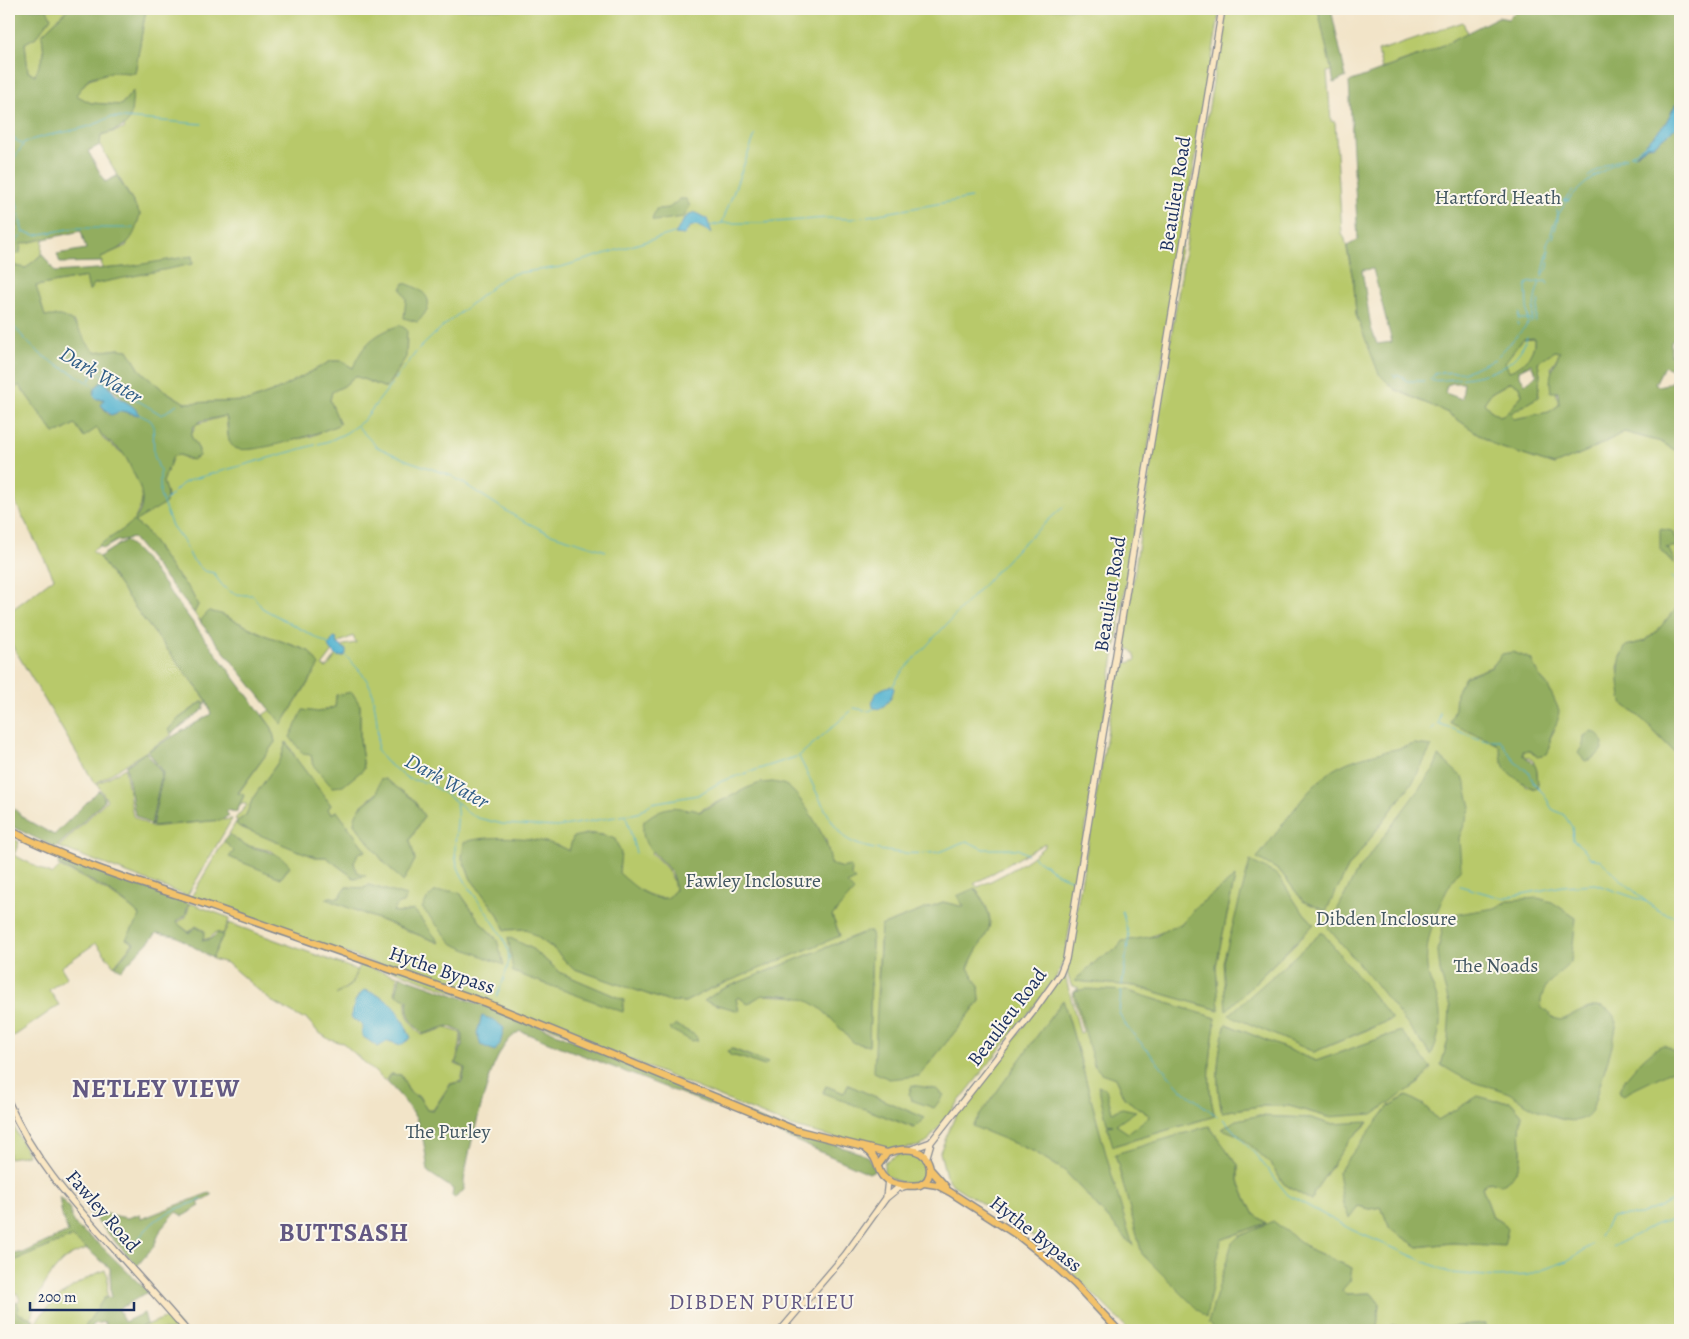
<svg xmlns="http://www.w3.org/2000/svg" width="1689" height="1339" font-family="Alegreya,serif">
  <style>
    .green { fill: #b8c96b; stroke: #6a7c64; fill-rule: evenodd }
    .forest { fill: #92ad5f; stroke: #566e5e; fill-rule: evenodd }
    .water { fill: #50b1cf; stroke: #367096 }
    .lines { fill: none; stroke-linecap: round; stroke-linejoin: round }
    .stream { stroke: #50b1cf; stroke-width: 1 }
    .secondary-casing { stroke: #868a93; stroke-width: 8 }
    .primary-casing { stroke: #868a93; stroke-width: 9 }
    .secondary { stroke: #fae7c3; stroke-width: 5.5 }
    .primary { stroke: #f3c26a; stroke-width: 6 }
    .labels { text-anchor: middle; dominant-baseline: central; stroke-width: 4; stroke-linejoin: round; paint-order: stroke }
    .street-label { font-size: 20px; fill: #1b2f5e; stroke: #fbf7ec }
    .park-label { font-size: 20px; fill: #425661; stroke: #fbf7ec }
    .water-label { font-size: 21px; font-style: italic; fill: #2e5c86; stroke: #fbf7ec }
    .quarter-label { font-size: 22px; letter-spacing: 1px; fill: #635983; stroke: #fbf7ec }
    .district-label { font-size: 25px; font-weight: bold; letter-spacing: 1px; fill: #635983; stroke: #fbf7ec }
  </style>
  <rect width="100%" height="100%" fill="#fbf7ec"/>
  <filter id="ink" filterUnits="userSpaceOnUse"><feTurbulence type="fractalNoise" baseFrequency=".02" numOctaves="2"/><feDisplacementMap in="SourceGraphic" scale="10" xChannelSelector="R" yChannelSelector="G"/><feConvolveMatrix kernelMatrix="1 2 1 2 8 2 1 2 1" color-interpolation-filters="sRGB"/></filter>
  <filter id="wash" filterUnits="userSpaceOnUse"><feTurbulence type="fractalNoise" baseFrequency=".0096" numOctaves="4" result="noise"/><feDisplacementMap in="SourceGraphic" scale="20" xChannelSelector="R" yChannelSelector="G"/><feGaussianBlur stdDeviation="1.12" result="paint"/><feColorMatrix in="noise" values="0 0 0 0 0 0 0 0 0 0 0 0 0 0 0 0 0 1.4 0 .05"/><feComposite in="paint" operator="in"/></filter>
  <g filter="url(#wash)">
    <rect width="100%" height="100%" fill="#f2e4c8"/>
    <path class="green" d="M47 9H68L42 34 44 54 35 76 28 72 25 43 36 37Z
      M146 9H1220L1064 961 1054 981 927 1142 921 1146 887 1151 790 1126 553 1028 191 897 224 841 234 851 230 857 281 878 290 867 272 851 245 845 229 834 236 822 238 826 315 857H326L354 878 365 876 356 872 354 863 358 853 366 851 336 811 331 814 328 809 331 805 297 760 287 742 281 758 253 798 246 815 238 821 235 819 247 805 242 803 236 812 244 796 238 794 275 742 272 728 263 715 270 710 282 724 310 680 309 651 267 636 221 614 201 620V623L194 613 198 605 190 590 173 571 145 530 134 522 92 551 99 557 142 617 207 701 204 705 203 701 178 719 168 730 172 735 95 784 9 640V612L54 578 9 490V394L19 385 54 433 60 432 75 424 97 428 103 439 125 455 143 493 141 505 134 521 167 494 163 482 173 456 180 455 189 460 199 450 191 436 196 424 226 416 228 436 250 449 312 436 339 424 330 400 332 391 344 386 355 376 386 388C398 372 410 356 406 335L353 368 341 361H331L277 390 248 401 185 403 162 389 140 370 128 350 119 349 95 352 88 346 74 322 48 317 43 314 35 286 87 277 89 290 94 284 125 267 102 269 101 257 126 246 140 214 100 145 101 135 124 129 132 92 121 105 91 103 75 95 89 79 111 72 135 73ZM353 636 356 643 344 645 327 668 322 666 340 642ZM360 705V739L364 769 313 765 311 755 318 712 335 707ZM385 779 413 799 424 816 410 840 415 860 403 881 383 861 354 823 361 806 377 793ZM785 785 798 798 826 840 830 864 842 868C848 887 846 901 832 916L840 935 710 989 685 1002 667 1001 572 968 554 949 526 929 505 930 497 913 471 879 462 858C495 850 538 832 570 851L585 833 605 835C609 847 612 861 618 872 626 885 653 900 668 898L675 890C673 872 664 865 651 853L680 808 686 811 692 808 698 812 710 805 731 797ZM1045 843V846C1025 864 1002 876 978 887L974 884ZM346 887 364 888 396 913 414 910 439 943 326 899 330 897 339 898ZM975 888C1005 931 983 929 968 968L979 986 980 1001 919 1076 877 996 881 926 943 902 964 907 963 904ZM460 893 481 923 496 938 422 908ZM865 932 872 941 869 1046 846 1035 835 1021 816 1004 801 997 761 995 748 1004 739 997 736 999 739 1011 720 990ZM508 938 531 948 561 973 624 1000 517 973ZM733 1049 768 1063 765 1066C754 1063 742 1056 731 1056L727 1051ZM848 1085 925 1118 914 1128 823 1092 826 1086 844 1093Z
      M1225 9H1318L1332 71 1327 72 1331 121 1335 122 1342 234 1345 239 1354 285 1356 315 1394 389 1448 413 1496 446 1554 465 1592 449 1624 432 1661 442 1680 453V604L1657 631 1645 641 1626 646 1618 667 1622 703 1642 719 1680 758V1330H1485L1484 1324 1415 1330 1392 1325 1384 1330H1377L1379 1303 1371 1293 1345 1294 1342 1289 1352 1268 1310 1249 1273 1222 1266 1226 1209 1323 1215 1330H1129L1042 1242 953 1185 946 1176 940 1152 956 1114 1063 975H1065L1080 1033 1083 1032 1073 996 1074 991 1079 988 1071 985 1066 969 1119 666 1136 660C1135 651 1131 649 1123 647L1164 380ZM1499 659H1531L1539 676 1548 686 1554 731 1550 738V748L1534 755 1530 751H1523V755L1533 760 1537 771 1538 785 1527 787 1506 769 1501 750 1497 744 1451 723 1465 677 1491 667ZM1415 744 1414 780 1348 868 1326 911 1303 901 1280 871 1258 858 1398 749ZM1235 878 1216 966 1219 1010 1135 986 1074 981 1100 958 1117 949 1181 925 1196 907ZM1300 909 1314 924 1300 939 1226 1010ZM1363 984 1391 1020 1314 1052 1230 1015ZM1128 991 1216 1018C1211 1051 1205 1083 1215 1116L1113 1146 1116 1125 1128 1134 1150 1116 1124 1098 1115 1078 1085 1030 1074 992ZM1063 1000C1088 1081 1106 1164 1132 1245L1065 1171 1035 1152 973 1125ZM1226 1024 1316 1061 1401 1031 1419 1083 1403 1092 1328 1117 1289 1106H1259L1222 1112C1215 1083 1217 1053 1226 1024ZM1406 1096 1424 1105 1438 1120 1478 1097 1496 1101H1510L1522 1115C1515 1146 1534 1164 1501 1185L1490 1181 1482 1187 1493 1217 1502 1221 1504 1245 1452 1243 1418 1247 1390 1229 1381 1207 1370 1209 1358 1206 1349 1217 1388 1107ZM1257 1116 1311 1118 1330 1124 1368 1123 1348 1142 1314 1192 1312 1201 1284 1184 1269 1162 1240 1136ZM1209 1126 1238 1165V1181L1253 1213 1266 1223 1221 1240 1168 1139Z
      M1463 22 1467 33 1427 53 1382 69 1378 51Z
      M9 169 18 228 9 237Z
      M43 239 42 254 26 268 15 266 12 255 20 253 21 244Z
      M1523 338H1534C1536 353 1522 368 1509 371L1504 362Z
      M1554 351 1560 352 1551 368 1559 405 1549 412 1513 420 1511 413 1538 397 1540 375 1538 362Z
      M1511 382 1520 386 1522 395 1507 413 1500 416 1490 410 1484 403 1491 393Z
      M125 768 133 816 151 827 232 819 187 896 59 847 107 800 97 784Z
      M9 836 19 842 14 855 52 875 60 867C90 880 116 895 141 916L126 939 133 943 114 966 96 943 61 967 67 977 49 990 59 1005 10 1039Z
      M190 903 230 918 223 934 216 932 210 938 202 940 205 931 196 926 189 932 177 923 186 917Z
      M229 923 357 970 351 984 336 995 352 984 360 965 398 976 395 994 407 999C403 1014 412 1026 422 1035L446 1028 461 1033 460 1046 455 1064 464 1068 461 1081 450 1084 433 1110H427L419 1096C406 1094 407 1084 401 1075L390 1074 385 1081 343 1043 330 1040 318 1032 305 1017 303 1019 271 1001 227 963 212 959Z
      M9 1117 28 1155 9 1158Z
      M901 1153H911L924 1158 927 1175C916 1189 897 1184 884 1173V1162Z
      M72 1237 88 1249C82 1251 75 1253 70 1256 51 1268 36 1297 31 1318L16 1313 19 1308 17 1302 20 1300 17 1293 9 1296V1263Z
      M105 1270 108 1276 107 1298H104L83 1330H32C44 1304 75 1282 105 1270Z
      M170 1316 183 1330H141V1327Z"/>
    <path class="forest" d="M9 9H47L51 18 36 37 25 43 28 72 35 75 44 54 42 34 68 9H146L135 73 111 72 89 78 76 95 91 103 121 105 133 91C130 123 134 125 101 135L100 145 88 151 105 182 117 176 140 214C133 243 128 245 101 257L102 262 60 263 57 254 86 249 81 231 21 244 20 253 12 255 15 266 26 268 42 254 55 272 125 267 192 256 193 264 94 284 89 291 86 277 36 286 45 316C50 317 55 315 60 316 81 321 81 340 95 352L119 349 128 350 140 370 162 389 185 403 248 401 277 390 331 361H341L353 368C363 343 375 334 400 325L407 330 406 357 386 388 355 376 344 386 332 392 330 400 340 424C325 432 248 456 235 448 224 441 230 426 226 416L201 421 193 427 191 436 199 450V456L192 460 180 455 173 456 163 482 167 494 166 503 134 522 145 530 173 571 190 590 198 605 194 613 133 538 117 541 103 549 99 545C129 525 155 516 135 476 131 469 128 459 122 452 113 443 103 441 97 428L84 437 75 424 60 432 54 433 19 385 9 394V237L18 228 9 169ZM102 382 111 387 138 415 122 411 109 415 101 405 104 399H98L93 395 96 387Z
      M1318 9H1331L1346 77 1334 83Z
      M1518 9H1680V106L1676 104 1665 124 1646 144 1644 149 1636 154 1637 155 1647 145H1654L1680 123V335L1671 341V356L1680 362V453L1661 442 1624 432 1592 449 1554 465 1496 446 1448 413 1394 389 1379 374 1356 315 1354 285 1347 246 1358 240 1349 82 1427 53 1498 17 1508 19ZM1373 269 1392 342 1377 344 1371 328 1362 270ZM1534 338C1536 353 1522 368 1509 371L1505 362 1523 339ZM1554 351 1560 352C1553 366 1548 376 1551 392H1558L1559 405 1549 412 1513 419 1511 413 1538 397 1540 375 1538 362ZM1531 364 1537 375 1525 384 1519 374V370ZM1664 366 1676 371 1671 383 1658 386 1655 384ZM1510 382 1520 386 1522 395 1507 413 1500 416 1490 410 1484 403 1491 393ZM1453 383H1464L1462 399 1445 393 1447 385Z
      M680 199H686L690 206 684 217 655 221 652 220 656 209 669 208Z
      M404 283C418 287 436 297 425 313 422 317 421 319 417 322L404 318 406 299 401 289Z
      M1660 529 1672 531 1678 546 1666 548H1668L1674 559V564L1660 549Z
      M126 540 148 563 272 728 275 742 238 793 244 795 236 812 227 810 226 812 229 815 222 820 152 826 163 773 148 751 211 714 206 699 142 617 99 557Z
      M1680 604V758L1642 719 1622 703C1619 683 1615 664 1626 646L1645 641 1657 631Z
      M209 611 221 614 267 636 309 651 319 665 282 724 201 623V620Z
      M1513 652 1531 659 1539 676 1548 686 1559 710 1558 720 1550 738V748L1547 754 1537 756 1530 751H1523V755C1539 768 1536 764 1538 785L1536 789C1529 788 1506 773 1504 766 1500 758 1503 753 1497 744L1450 723 1455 708 1456 693 1465 677 1492 667 1502 654Z
      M352 692 360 705V739L364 769 343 786 332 787 313 765 311 755 303 754 290 737 303 710 318 712 335 707 336 695Z
      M204 701V709L172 733 168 730 178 719Z
      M1592 731C1611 739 1603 757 1585 761L1578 753 1583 745 1584 736Z
      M286 742 297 760 331 805 328 809 331 814 337 811 366 851 358 853 354 863 357 872 366 876 354 878 326 857H316L296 850 238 826 236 822 246 815 253 798 281 758Z
      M1415 744 1432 746 1414 780 1348 868 1326 911 1303 901 1280 871 1257 858C1278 833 1310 781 1338 767 1362 754 1389 752 1415 744Z
      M146 752 162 773 151 825 135 815 126 766Z
      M1439 756 1464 779 1471 807 1459 838 1461 868C1442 893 1421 941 1428 973 1429 981 1434 988 1436 995 1443 1016 1441 1034 1431 1055L1375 983 1328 928 1355 875 1433 770Z
      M385 779 413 799 424 816 410 840 415 860 403 882 383 861 354 823C356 807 366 803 377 794L380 780Z
      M773 782C776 783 781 783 785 785 800 792 834 847 830 864L842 868 849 866 852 870 851 875 855 880 847 884 854 891 832 916 840 936 710 989 685 1002 667 1001 572 968 554 949 526 929 505 930 497 913 471 879 462 858 464 842C492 834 544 836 569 851L573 837C588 833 601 833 615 839L621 853 619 873C633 885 649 901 668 898L675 890C674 884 674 876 670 871 657 853 638 847 644 821 653 813 667 805 680 808 686 809 686 811 692 808L699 812 747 788 760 783Z
      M99 790 104 797V801L56 848 9 825V804L25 819 54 835Z
      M229 834C234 838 240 843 246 845 263 852 278 850 290 866L281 878 229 857 234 851 224 841Z
      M60 858 189 903 185 916 176 922 189 933 196 927 205 932 202 941 211 939 217 933 223 935 212 958 176 936 157 933 121 970 115 966 134 943 126 939 140 916C117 893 88 878 58 865Z
      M1250 861 1278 875 1300 909 1314 924 1226 1011 1223 962Z
      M1235 877 1216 966 1219 1010 1135 986 1074 981 1100 958 1117 949 1122 941 1156 936 1171 927 1181 925 1196 907Z
      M369 885 406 896 403 903 398 904 393 911 399 913 414 910 440 943 326 899 330 897 339 898 346 887 364 888Z
      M975 888C1004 933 984 928 968 968L979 986 980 1001 919 1076 889 1079 874 1072 881 926 943 902 964 907 957 896Z
      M451 891 460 893 481 923 497 940 504 965 453 944 422 908 427 899 434 892Z
      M1538 898 1552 902 1576 918 1571 962C1558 975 1539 986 1541 1007L1554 1018 1560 1020C1580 1015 1603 991 1617 1022L1613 1043 1592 1110C1576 1138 1525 1103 1509 1093 1496 1087 1481 1086 1468 1080 1459 1076 1450 1070 1441 1065L1448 1040 1450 1007 1440 971 1438 951 1445 916 1495 908 1510 900Z
      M865 932H871L872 941 869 1046 854 1043C829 1019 821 998 783 995 767 993 761 994 748 1004L739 997 736 999 739 1011 704 1001 720 990Z
      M1322 932 1392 1019 1314 1052 1229 1015Z
      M508 937 531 948 561 973 624 1000 623 1012 513 972Z
      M400 976 525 1020 784 1129 860 1153 868 1157 875 1170 869 1173 739 1116 520 1031C507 1039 501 1050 495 1063 487 1080 461 1175 464 1190L455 1198 452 1196 453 1189 428 1172C422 1125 420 1116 387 1082L390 1074 401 1075C407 1085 406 1094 419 1097L427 1110 433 1111 451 1084 462 1082 465 1068 456 1063 462 1045V1032L448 1026 423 1034C413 1025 405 1014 408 1000L396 994Z
      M1086 989 1128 991 1216 1018C1211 1051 1205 1084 1215 1116L1113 1146 1107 1126 1113 1125 1107 1124 1098 1086 1106 1089 1112 1112 1122 1108 1136 1111 1116 1125 1128 1133 1150 1116 1124 1098 1115 1078 1101 1073 1094 1065 1074 991Z
      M1063 1000C1088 1082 1107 1165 1133 1246L1065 1171 1035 1152 972 1126Z
      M1226 1024 1316 1061 1401 1031 1431 1068 1419 1083 1373 1114 1328 1117 1289 1106H1260L1222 1112C1215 1082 1217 1053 1226 1024Z
      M676 1025 695 1035 698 1040 692 1041 669 1029Z
      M1664 1045C1673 1049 1681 1056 1678 1067 1659 1078 1642 1085 1623 1095L1619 1094C1617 1083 1653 1046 1664 1045Z
      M732 1049 768 1063 765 1066C754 1063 742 1056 731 1056L727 1051Z
      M848 1085 925 1118 915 1128 823 1093 826 1086 844 1093Z
      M912 1085 936 1089 944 1095 934 1108 911 1100 909 1094Z
      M1407 1096 1424 1105 1438 1120 1478 1096 1496 1101H1510L1522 1115C1515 1146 1534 1164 1501 1185L1490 1181 1482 1187 1493 1217 1502 1221 1508 1229 1504 1246 1452 1243 1418 1247 1390 1229 1381 1207 1370 1209 1358 1206 1349 1218 1343 1204 1338 1172 1388 1107Z
      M1257 1116 1311 1118 1330 1124 1368 1122 1348 1142 1314 1192 1312 1201 1284 1184 1269 1162 1240 1136 1222 1129 1236 1120Z
      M1209 1126 1238 1165V1181L1253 1213 1266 1223 1221 1240 1206 1318 1142 1254 1115 1154Z
      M209 1193 212 1195 198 1203 200 1206 183 1216 176 1212 161 1229 154 1246 137 1266 87 1210 127 1218 140 1214 141 1219Z
      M59 1196 70 1209 72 1218 77 1227 99 1244 148 1292 119 1309 124 1322 144 1313 147 1324 141 1327V1330H105V1322L94 1324 90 1330H83L104 1298 111 1297 110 1268 72 1237 9 1263V1253H22L68 1232 62 1217Z
      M1273 1221 1310 1249 1352 1268 1350 1281 1342 1290 1346 1294 1371 1293 1379 1303 1377 1329 1381 1330H1215L1208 1323 1232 1243 1238 1237Z
      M17 1302 19 1308 17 1313 34 1319 28 1330H9V1306Z
      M1485 1324V1330H1384L1392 1325 1415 1330Z"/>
    <path class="water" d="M1676 104 1680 106V124L1654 145 1647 146 1635 155 1665 124Z
      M694 212 707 219 712 233 696 225 690 227 684 235 675 234 685 218Z
      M103 381C110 386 114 395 121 399 129 404 135 406 139 415L122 411 111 415 101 405 104 399H97L93 395 96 387Z
      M334 637 337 638 336 642 346 650V654L343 657 337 656 328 647Z
      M891 686 894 688C893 696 886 707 878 709L873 707C870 695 880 688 891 686Z
      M364 990C393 999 399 1011 411 1038L401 1045 388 1041 378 1047 362 1036V1024L351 1018 355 1001Z
      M482 1016 494 1020 504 1028 500 1044 495 1051 481 1045 477 1033Z"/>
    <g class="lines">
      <path class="stream" d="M9 135 23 145 11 163 15 194 23 234 11 247 9 260
        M23 143C50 131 85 133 110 117L202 124
        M1630 155H1635
        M1631 155 1646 144
        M1588 177 1604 166 1625 157
        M1569 200 1563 201 1573 191
        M722 223 755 135
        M710 226 722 223H762L827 218 851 219 971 198
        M23 232 36 235 74 228H133
        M1553 238 1558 218 1557 210
        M1547 248C1546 241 1550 240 1551 234 1560 197 1593 175 1626 158
        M1543 274 1548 268 1549 250
        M1542 277 1548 250
        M1519 313 1518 319H1531
        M9 322C21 333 29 346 42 355 59 368 80 375 96 388
        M1535 322 1539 300
        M1517 323 1518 325
        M1531 323C1535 308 1534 294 1540 282
        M9 346 10 345
        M1393 375 1395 377 1397 374 1407 381H1424
        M1430 380 1436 373 1465 372 1495 359 1528 324 1526 288 1528 283 1546 281 1548 284
        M89 381 95 372 103 374 102 382
        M1432 381C1467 378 1514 378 1527 337
        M119 397 125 393 162 415 177 404
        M138 414 150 420 153 424 154 455 160 471V495L172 526 184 542 192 559 204 571 214 573C224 591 232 596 253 595L262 608 330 645
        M358 427 377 447 409 461 452 476 516 517 548 533 606 551
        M165 501 182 484 190 480 329 441 346 433 363 421 417 351 440 329 503 278 516 273 561 267 674 233
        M1671 577 1680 584
        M344 654C353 664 369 678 372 692 376 711 379 731 377 750L385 761 403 775 409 779 429 783 461 805 468 813 478 818 502 824 557 827 638 813 652 803 698 795 722 781 799 756 851 711
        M892 687 901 673 1018 548 1064 506
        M854 708 869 711 875 708
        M1439 722 1440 713
        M1431 730 1438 723 1481 740H1500L1515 762 1530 773 1534 784 1544 794 1552 809 1564 815 1572 827 1573 840 1586 851 1590 858 1601 860C1602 864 1651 906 1657 910 1664 914 1673 915 1680 918
        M799 757C812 781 825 815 842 835 858 852 916 856 938 852 949 850 957 843 967 841L983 849H1018L1027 854
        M456 803C461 825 450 845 458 867 468 894 508 932 509 958 509 966 504 976 502 984
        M626 816 636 853
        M1033 857 1058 874 1075 881
        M1460 886 1502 898 1563 886 1595 884 1647 902
        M1122 911 1129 936 1122 985
        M1121 990 1119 1013 1127 1027 1182 1090 1217 1116
        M497 996 501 986
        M1223 1119 1256 1155 1288 1195 1352 1230 1451 1273 1496 1277 1528 1275 1567 1261 1592 1245
        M1600 1237 1611 1217 1640 1215 1680 1198
        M1612 1247 1657 1224 1680 1217
        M131 1249C156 1213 166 1213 204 1199"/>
    </g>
  </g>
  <g filter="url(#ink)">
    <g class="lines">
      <g class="secondary-casing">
        <path id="secondary" d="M9 1103C33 1160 74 1204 115 1250 139 1277 163 1303 186 1330
          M912 1149 931 1142
          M926 1159 931 1142 1036 1008 1060 974 1066 959 1222 9
          M886 1198 888 1180
          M781 1330 845 1255 886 1198 897 1189 906 1186"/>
      </g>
      <g class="primary-casing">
        <path id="primary" d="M9 830C66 859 126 879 187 898L486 1003 795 1130 887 1153
          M866 1149C875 1155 876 1162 880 1172 886 1186 908 1187 920 1185 936 1178 931 1155 916 1151 907 1148 896 1150 887 1153L879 1164
          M930 1169 946 1187
          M924 1183 937 1185 950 1192 1020 1237 1044 1256 1075 1284 1118 1330"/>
      </g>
      <use href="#secondary" class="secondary"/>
      <use href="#primary" class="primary"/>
    </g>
  </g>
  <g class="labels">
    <g class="street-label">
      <text transform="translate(1175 194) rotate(-81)">Beaulieu Road</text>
      <text transform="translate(1110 594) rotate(-81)">Beaulieu Road</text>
      <text transform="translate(442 970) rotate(19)">Hythe Bypass</text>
      <text transform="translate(1007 1017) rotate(-53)">Beaulieu Road</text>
      <text transform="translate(103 1211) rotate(49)">Fawley Road</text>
      <text transform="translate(1036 1234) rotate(38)">Hythe Bypass</text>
    </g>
    <g class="park-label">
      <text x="1498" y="197">Hartford Heath</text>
      <text x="753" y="880">Fawley Inclosure</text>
      <text x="1386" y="918">Dibden Inclosure</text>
      <text x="1496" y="965">The Noads</text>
      <text x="448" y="1131">The Purley</text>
    </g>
    <g class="water-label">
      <text transform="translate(101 375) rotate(31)">Dark Water</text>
      <text transform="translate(447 781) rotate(29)">Dark Water</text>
    </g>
    <g class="quarter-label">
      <text x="762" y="1302">DIBDEN PURLIEU</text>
    </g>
    <g class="district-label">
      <text x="156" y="1089">NETLEY VIEW</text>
      <text x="344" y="1233">BUTTSASH</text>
    </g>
  </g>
  <rect width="1689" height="1339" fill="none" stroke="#fbf7ec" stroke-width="30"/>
  <path d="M30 1302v8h104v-8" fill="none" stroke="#1b2f5e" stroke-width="2.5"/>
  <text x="38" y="1302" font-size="15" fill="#1b2f5e" stroke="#fbf7ec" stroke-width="4" paint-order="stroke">200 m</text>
</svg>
